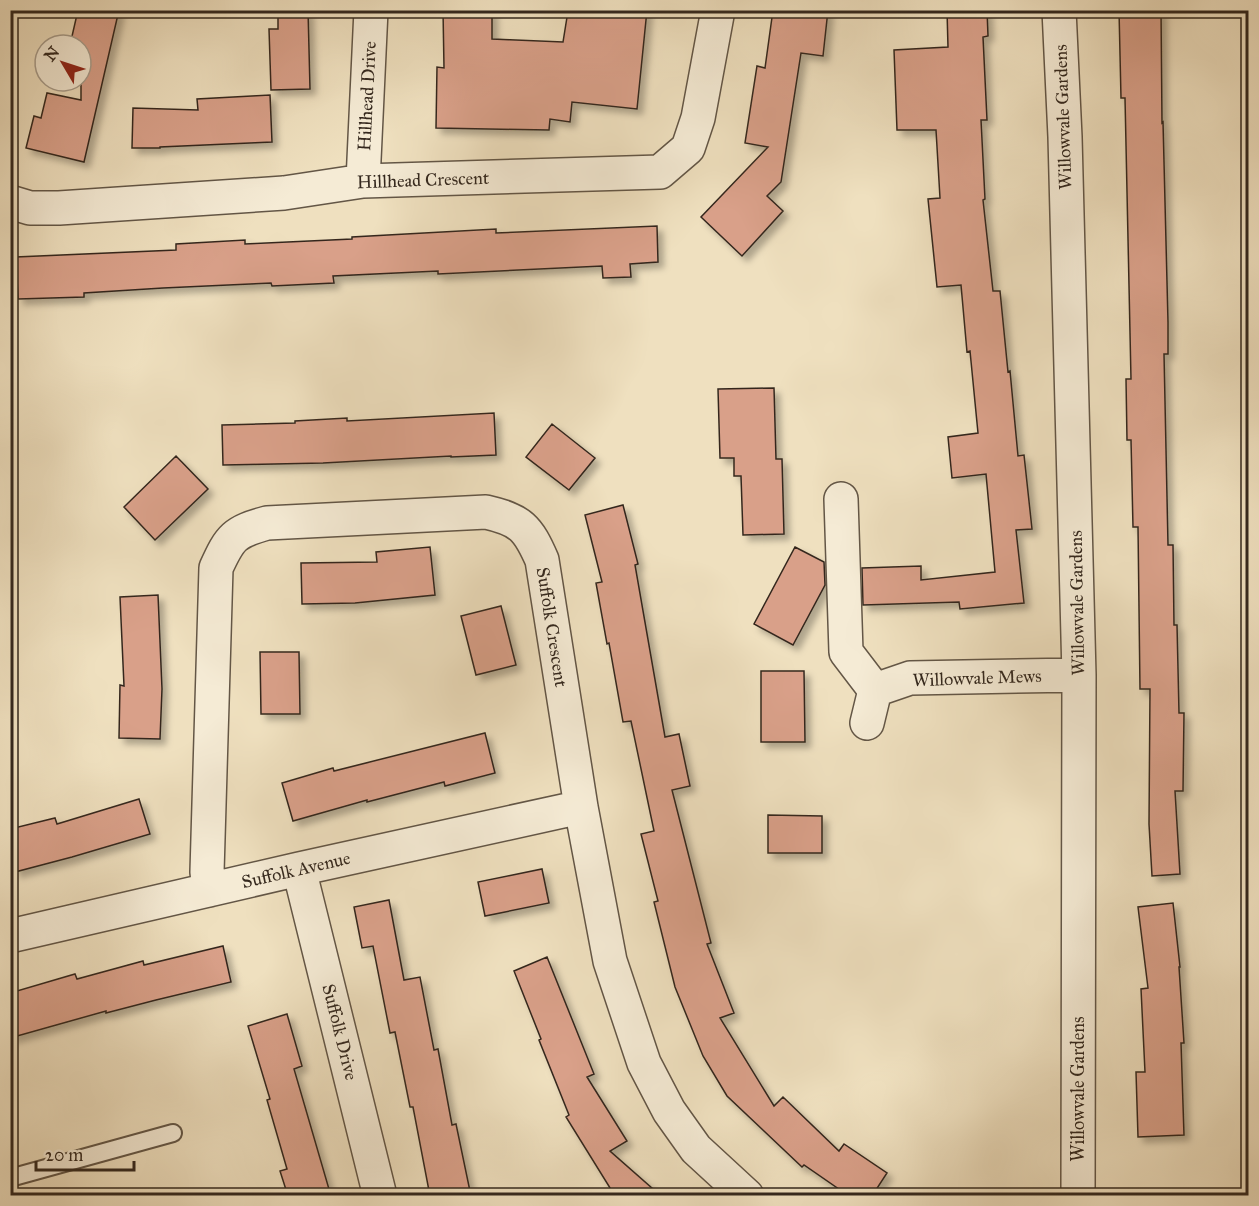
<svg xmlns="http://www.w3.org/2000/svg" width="1259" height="1206" font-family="'IM FELL Great Primer',serif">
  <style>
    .building { fill: #d9a089; stroke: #34281e; stroke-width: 1.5; filter: url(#shadow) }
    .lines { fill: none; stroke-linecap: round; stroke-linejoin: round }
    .lane-casing { stroke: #635646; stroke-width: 20 }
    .street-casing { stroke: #635646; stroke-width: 36 }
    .lane { stroke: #f5ebd5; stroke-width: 16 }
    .street { stroke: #f5ebd5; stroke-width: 33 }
    .labels { text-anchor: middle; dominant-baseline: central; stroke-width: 4.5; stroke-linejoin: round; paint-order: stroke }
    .street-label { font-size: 18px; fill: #34281e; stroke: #f5ebd5 }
  </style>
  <defs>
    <filter id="shadow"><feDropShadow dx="5.5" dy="5.5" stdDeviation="3" flood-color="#0004"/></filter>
  </defs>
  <rect width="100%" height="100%" fill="#efe0bf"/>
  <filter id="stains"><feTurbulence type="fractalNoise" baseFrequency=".00333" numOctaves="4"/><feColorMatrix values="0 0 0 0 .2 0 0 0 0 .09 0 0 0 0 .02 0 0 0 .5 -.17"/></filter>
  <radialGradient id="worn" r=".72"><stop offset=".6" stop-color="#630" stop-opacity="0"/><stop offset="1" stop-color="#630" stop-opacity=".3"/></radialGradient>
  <path class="building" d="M78 10H119L84 162 26 148 34 116 41 118 47 93 81 100V45H70Z
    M278 10H308L310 89 271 90 269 29H278Z
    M443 10H492V39L563 42 568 11 603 16 604 10H647L637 109 572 102 570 122 550 119 549 130 436 128 437 67 444 68Z
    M773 10H828L823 56 801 53 781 182 767 196 783 211 742 256 701 217 768 147 745 143 757 66 765 68Z
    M947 10H987L988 36 983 37 987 120H981L985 199 983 200 993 291H1000L1008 372 1010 371 1018 456 1024 455 1032 529 1016 530 1024 603 960 609 959 602 863 605 862 568 921 566V580L995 572 986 474 952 478 948 437 978 433 970 351 967 352 961 285 937 287 928 199 940 198 936 130H897L894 50 948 47Z
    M1119 10H1161L1162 123 1163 122 1168 322V354H1164L1168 545H1173L1174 625H1177L1179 713H1184L1183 791H1175L1180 874 1152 876 1149 824 1150 689H1140L1138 527H1133L1131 440H1127L1126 379H1131L1125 98H1121Z
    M270 95 272 142 160 147V148H132L133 108 198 110 197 99Z
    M657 226 658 262 630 264 631 277 603 278 602 266 438 274V271L333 276 334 283 272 286 271 283 163 288 84 293V297L18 299 16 257 176 250V244L245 240V244L352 239V237L496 229V233Z
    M774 388 776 459H782L784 534 743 535 741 476H734V458H720L718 389Z
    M494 413 496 455 451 457V456L323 463 223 465 222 425 295 423V421L347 418V421Z
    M552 424 595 458 569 490 526 457Z
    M176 456 208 489 155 540 124 507Z
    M623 505 638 564 635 565 665 737 679 734 690 786 672 790 711 943 707 944 734 1013 720 1018 774 1106 783 1097 839 1151 844 1144 887 1173 872 1196H849L804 1165 802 1167 727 1096 703 1056 675 987 654 902 658 901 641 834 654 831 631 721 623 722 609 643 607 644 596 583 602 582 585 515Z
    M430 547 435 595 355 603 302 604 301 563 377 562 376 552Z
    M795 547 824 562 825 585 793 645 754 624Z
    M158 595 162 689 160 739 119 738 120 685 124 686 120 597Z
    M501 606 516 665 476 675 461 616Z
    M260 652H299L300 714H261Z
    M761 671H804L805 742H761Z
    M485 733 495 773 445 786 444 782 367 802V800L293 821 282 783 333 768 334 771Z
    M139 799 150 834 72 857 15 872 10 853V829L55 818 57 824Z
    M768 815 822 816V853H768Z
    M542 869 549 903 485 916 478 882Z
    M389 900 404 980 420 977 434 1050 438 1049 452 1125 456 1124 471 1196H430L413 1107H410L395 1032 390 1033 373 946 362 948 354 907Z
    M1173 903 1180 967H1179L1184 1043H1181L1184 1135 1138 1137 1136 1072H1145L1141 989 1148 988 1138 907Z
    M223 946 231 982 156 1000 106 1013V1011L10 1038V993L75 974 77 979 143 961 144 965Z
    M547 957 594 1074 587 1077 627 1141 610 1151 661 1196H615L566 1117 569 1115 539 1040 541 1039 514 971Z
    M287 1014 302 1066 294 1069 331 1196H288L280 1171 287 1169 267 1100 270 1099 248 1026Z"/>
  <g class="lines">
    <g class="lane-casing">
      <path id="lane" d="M10 1178 173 1133"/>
    </g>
    <g class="street-casing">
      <path id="street" d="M1059 10 1065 137 1079 675 1078 1196
        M363 181 371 10
        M10 202 30 208H59L284 193 363 181 660 172 688 148 698 118 718 10
        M841 499 846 652 875 690
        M867 723 875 690 910 678 1079 675
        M299 869 380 1196
        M209 890 207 872 216 568C230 537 234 532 267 523L486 512C521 520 528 528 542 560L581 807 610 961 644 1063 669 1111 696 1149 747 1196
        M10 936 299 869 581 807"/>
    </g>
    <use href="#lane" class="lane"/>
    <use href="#street" class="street"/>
  </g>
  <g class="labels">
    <g class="street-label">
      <text transform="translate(367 96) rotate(-87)">Hillhead Drive</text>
      <text transform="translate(1063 117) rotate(-92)">Willowvale Gardens</text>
      <text transform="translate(423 180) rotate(-2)">Hillhead Crescent</text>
      <text transform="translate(1077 603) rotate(-91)">Willowvale Gardens</text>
      <text transform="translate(552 627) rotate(81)">Suffolk Crescent</text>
      <text transform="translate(977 678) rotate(-2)">Willowvale Mews</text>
      <text transform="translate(296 870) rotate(-13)">Suffolk Avenue</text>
      <text transform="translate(340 1032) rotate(76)">Suffolk Drive</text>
      <text transform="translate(1078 1089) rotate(-90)">Willowvale Gardens</text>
    </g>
  </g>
  <rect width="1259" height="1206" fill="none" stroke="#efe0bf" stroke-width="36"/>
  <rect x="12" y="12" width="1235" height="1182" fill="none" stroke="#34281e" stroke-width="3"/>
  <rect x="18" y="18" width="1223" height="1170" fill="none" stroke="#34281e" stroke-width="1.5"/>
  <g transform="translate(63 63) rotate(309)"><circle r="28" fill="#f5ebd5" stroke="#a89d8c" stroke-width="1.5"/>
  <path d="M0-4.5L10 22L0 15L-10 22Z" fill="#8f2418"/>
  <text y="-9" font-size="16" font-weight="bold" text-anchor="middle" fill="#34281e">N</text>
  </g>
  <path d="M36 1161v9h98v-9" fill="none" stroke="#34281e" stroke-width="3"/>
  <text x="45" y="1161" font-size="18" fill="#34281e" stroke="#f5ebd5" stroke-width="4.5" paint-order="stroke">20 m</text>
  <rect width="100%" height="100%" filter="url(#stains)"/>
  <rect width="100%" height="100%" fill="url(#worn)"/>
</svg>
